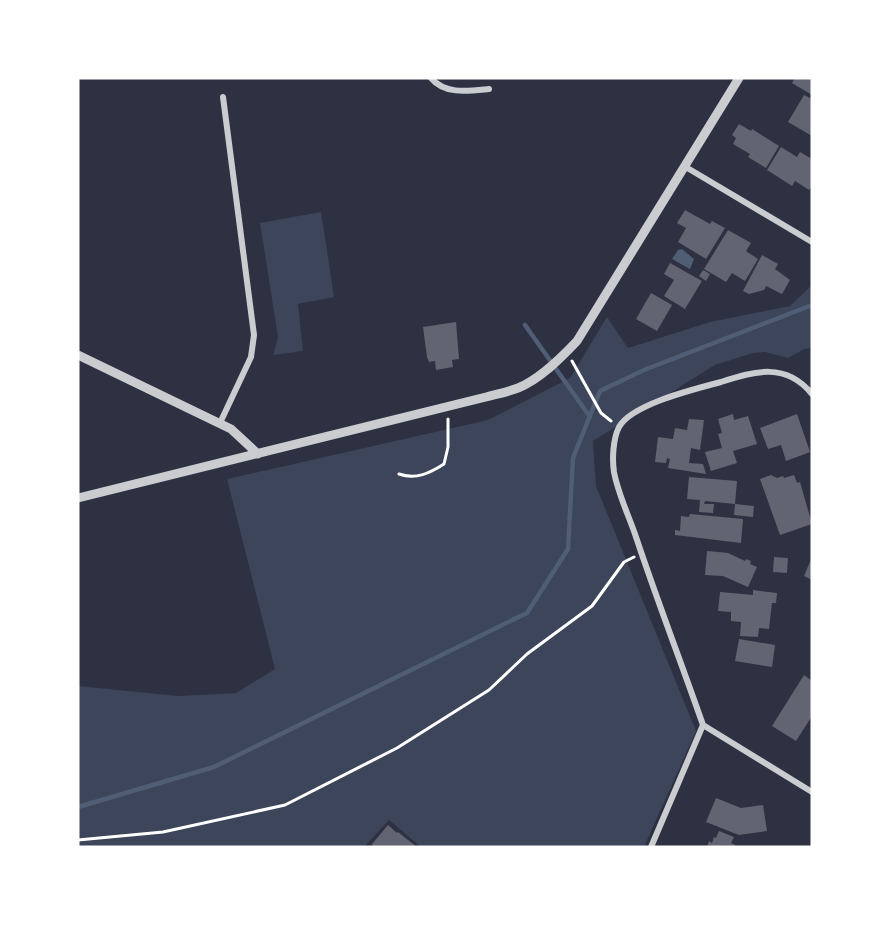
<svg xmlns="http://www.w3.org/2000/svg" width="890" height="925" font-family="'Archivo Narrow',sans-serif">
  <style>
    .green { fill: #3c4559 }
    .water { fill: #4f5d75 }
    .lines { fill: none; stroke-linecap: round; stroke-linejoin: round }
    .stream { stroke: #4f5d75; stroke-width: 4.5 }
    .building { fill: #626471 }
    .path { stroke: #fff; stroke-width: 3 }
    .minor { stroke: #caccd0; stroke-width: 6 }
    .tertiary { stroke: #caccd0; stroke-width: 9 }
  </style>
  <rect width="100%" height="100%" fill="#2d3142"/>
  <path class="green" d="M321 212 334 297 298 304 303 351 273 355 278 337 260 223Z
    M812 285V348L804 349 788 358 765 352 753 353 715 365 593 441 596 486 696 731 644 847H421L389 820 364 847H78V686L178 696 236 693 275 669 227 479 488 420 570 378 607 317 628 348 710 322 790 306Z"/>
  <path class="water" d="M682 249 694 259 690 269 672 259 678 250Z"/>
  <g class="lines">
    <path class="stream" d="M525 325 590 417
      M78 807 214 767 527 613 568 549 573 458 600 391 644 370 812 305"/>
  </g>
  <path class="building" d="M795 78H812V95L792 83Z
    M804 95 812 99V136L788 122Z
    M739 124 751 131 752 129 779 146 766 168 748 157 750 154 733 144 736 138 732 135Z
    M781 147 797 157 800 152 812 159V186L809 190 795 181 792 186 767 170Z
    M685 210 710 224 712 221 725 228 706 259 678 242 686 228 677 223Z
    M728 230 751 243 746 251 758 259 745 281 732 273 726 282 704 269Z
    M762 255 778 264 775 269 790 280 782 294 766 286 764 290 749 294 743 291Z
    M670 263 702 281 685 309 664 296 674 280 664 274Z
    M703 270 710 274 706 281 699 276Z
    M651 293 672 305 657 331 636 319Z
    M456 322 459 359 452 360 453 367 436 370 435 361 429 362 427 357 423 327Z
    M733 414 734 420 748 416 757 444 733 451 737 463 711 471 705 452 722 448 718 434 722 433 718 419Z
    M797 414 810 452 786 461 781 445 768 449 760 428Z
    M689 419 704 420 700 450 691 448 689 463 703 464 706 474 668 468 670 459 667 458 666 463 655 462 658 437 673 439 675 428 687 430Z
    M771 475 777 478 783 476 784 478 794 475 797 483 800 482 812 524 780 535 760 479Z
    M689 477 737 481 735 504 705 501 704 504H714L713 513 699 512 700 500 687 499Z
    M735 504 754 506 753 517 734 515Z
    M690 514 743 519 741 543 675 535V530L680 531 681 516 689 517Z
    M707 551 728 553 745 561 746 559 751 561 750 564 757 567 748 587 723 576 705 575Z
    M774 557 788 558 787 573 773 572Z
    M812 557V580L804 576Z
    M753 590 777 593 776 603H772L769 629 759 628 758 637 740 636 741 622 731 621V612L718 611 720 592 753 595Z
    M739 639 775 645 772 667 735 661Z
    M804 675 812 681V716L796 741 772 726Z
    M716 798 741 808 763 805 767 831 739 835 706 822Z
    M388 825 397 833 398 832 417 847H373L372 844Z
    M719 831 734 837 731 843 739 847H707L709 841 712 843 714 837 716 838Z"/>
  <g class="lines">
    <path class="path" d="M572 361 601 413 611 421
      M399 474C416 480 430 473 444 464L448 447V419
      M78 840 163 832 285 805 397 748 489 690 527 654 592 606 624 562 634 557"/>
    <path class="minor" d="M431 78C445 95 469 91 489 89
      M684 166 812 242
      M220 423 251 357 254 335 223 97
      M703 725 812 792
      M651 847 703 725C681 662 657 600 636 537 629 516 618 494 614 472 612 459 613 439 619 427 632 404 695 389 721 382 755 371 786 362 812 394"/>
    <path class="tertiary" d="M78 355 231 429 258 454
      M78 498 486 397C497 394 508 392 518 388 540 379 561 358 577 341L739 78"/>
  </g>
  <rect width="890" height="925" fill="none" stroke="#ffffff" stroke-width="159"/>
</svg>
